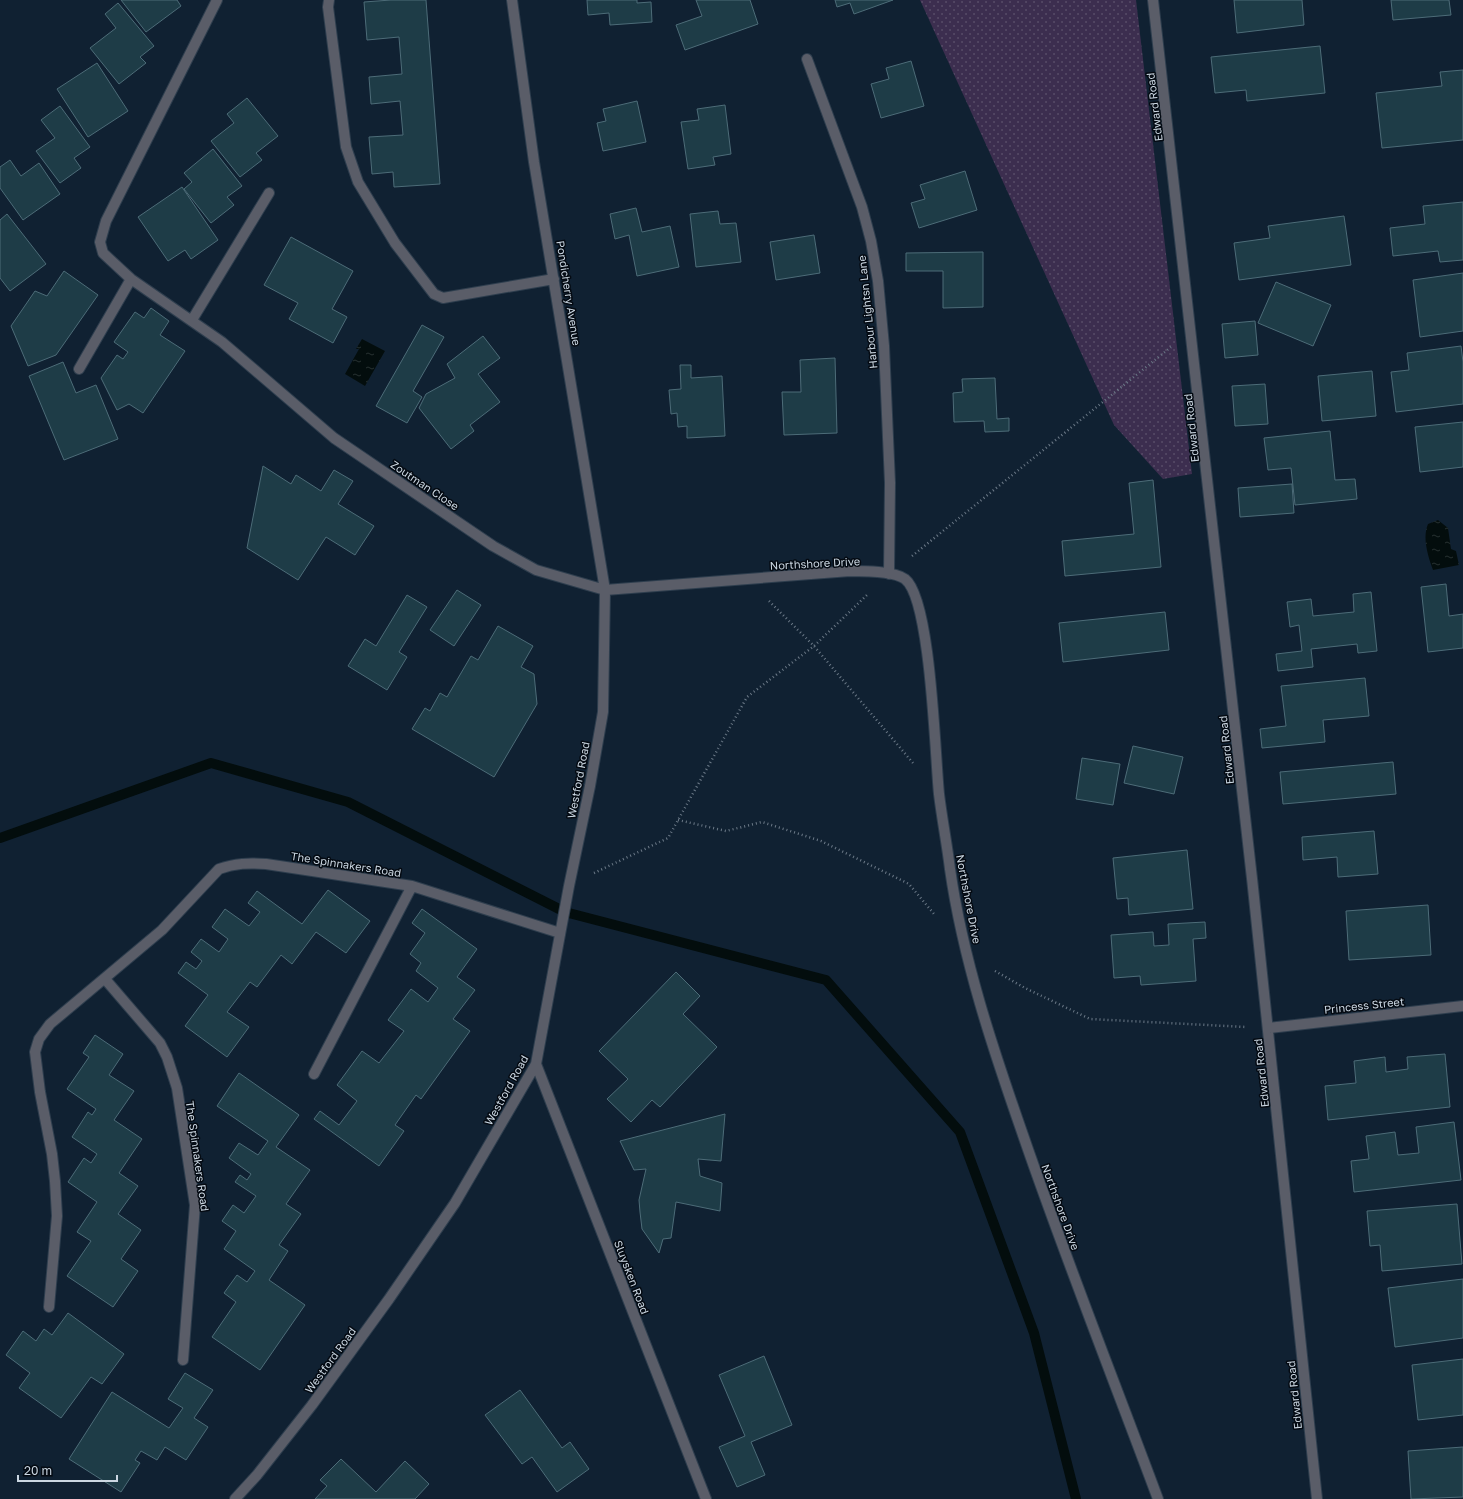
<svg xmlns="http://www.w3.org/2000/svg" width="1463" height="1499" font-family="'Golos Text',sans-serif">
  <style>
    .grass { fill: url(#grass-dots) }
    .water { fill: url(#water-ripples) }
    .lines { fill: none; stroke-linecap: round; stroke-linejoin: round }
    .stream { stroke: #030d0d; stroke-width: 10 }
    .building { fill: #1e3c47; stroke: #4d6c78 }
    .street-casing { stroke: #2e3e4e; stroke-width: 12 }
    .path { stroke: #6c7a88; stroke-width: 2.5; stroke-dasharray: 1 3; stroke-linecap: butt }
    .street { stroke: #5a5d68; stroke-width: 10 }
    .labels { text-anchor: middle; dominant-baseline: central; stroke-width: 3; stroke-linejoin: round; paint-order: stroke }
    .street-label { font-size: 11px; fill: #cbd7e2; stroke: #040a12 }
  </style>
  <defs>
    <pattern id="grass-dots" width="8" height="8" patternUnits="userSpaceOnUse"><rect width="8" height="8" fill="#3c2e4f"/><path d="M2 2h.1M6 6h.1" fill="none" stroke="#574c68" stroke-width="1.8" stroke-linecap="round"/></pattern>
    <pattern id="water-ripples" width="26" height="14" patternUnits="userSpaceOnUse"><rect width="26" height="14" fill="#030d0d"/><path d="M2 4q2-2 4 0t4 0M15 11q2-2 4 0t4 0" fill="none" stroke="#263030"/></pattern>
  </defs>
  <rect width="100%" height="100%" fill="#102132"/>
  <path class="grass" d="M920 0H1136L1192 474 1163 479 1114 425Z"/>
  <path class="water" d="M362 339 385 351 365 386 345 374 359 349H356Z
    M1438 520 1448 528 1451 549 1456 551 1459 565 1433 570C1428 556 1422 538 1428 524Z"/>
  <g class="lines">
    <path class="stream" d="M0 838 211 763 348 802 565 912 826 980 960 1132 1034 1333 1076 1499"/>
  </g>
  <path class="building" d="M121 0H177L181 6 146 32Z
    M391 0H426L440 184 394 187 393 172 372 174 369 137 403 135 400 101 371 104 369 77 402 74 399 37 367 40 364 2Z
    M587 0H637V3L651 2 652 22 610 25 609 13 588 15Z
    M696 0H750L758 24 685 50 676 25 702 16Z
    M835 0H893L854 14 850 3 837 7Z
    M1234 0H1302L1304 25 1237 33Z
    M1391 0H1449L1451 15 1393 20Z
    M118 3 154 46 140 57 146 63 119 84 90 48 116 28 105 14Z
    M1320 46 1325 93 1247 101 1246 90 1215 93 1211 57Z
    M911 61 924 106 881 118 871 84 889 79 886 68Z
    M97 63 128 111 88 137 57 89Z
    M1463 70V140L1382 148 1376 93 1442 86 1440 72Z
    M247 98 278 136 256 153 262 160 240 177 211 141 234 123 227 114Z
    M637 101 646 142 603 151 597 123 606 121 603 109Z
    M725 105 731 154 713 157 715 165 688 169 681 122 699 120 697 109Z
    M60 106 90 147 74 158 81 168 60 183 36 151 55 138 41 120Z
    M213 149 242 186 227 197 234 205 211 223 184 189 192 182 184 173Z
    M10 160 21 176 39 163 60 194 23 220 0 188V167Z
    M965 171 977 210 919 228 911 203 925 199 920 185Z
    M182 187 218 240 191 259 185 250 168 261 138 217Z
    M1463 202V260L1440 262 1438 251 1393 256 1390 228 1425 224 1423 206Z
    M636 208 642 232 670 226 679 267 637 276 629 235 615 239 610 214Z
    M718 211 720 224 736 223 741 262 696 267 690 214Z
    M7 214 46 264 10 291 0 278V220Z
    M1344 216 1351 265 1239 280 1234 243 1270 238 1268 226Z
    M814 235 820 273 776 280 770 242Z
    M291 237 353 271 332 309 347 317 333 343 289 319 298 303 264 285Z
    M983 252V307L943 308V271H906V253Z
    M64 271 98 295 56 355 28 366 11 326 35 291 47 296Z
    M1463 273V331L1420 337 1413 280Z
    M1276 282 1331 305 1313 346 1258 323Z
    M151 308 169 321 160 335 185 351 143 413 129 404 117 410 101 378 117 355 123 359 128 352 114 342 135 312 144 318Z
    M1255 321 1258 355 1225 358 1222 324Z
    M422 325 444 337 413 391 422 397 407 423 376 406Z
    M483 336 500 358 478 374 500 402 470 425 474 431 451 449 419 408 426 394 455 378 447 364Z
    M1461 346 1463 362V404L1396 412 1391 372 1409 370 1407 353Z
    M835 358 837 433 784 435 782 392H801L800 360Z
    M63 362 76 393 96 385 118 439 64 460 29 376Z
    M680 365H691V378L722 376 725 436 687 438V426L678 427 677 413 671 414 669 390 681 389Z
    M1372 371 1376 416 1322 421 1318 376Z
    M995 378 997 419 1009 418V431L985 432 984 421 954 422 953 393 963 392 962 379Z
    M1265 384 1268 424 1235 426 1232 386Z
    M1463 422V467L1420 472 1415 427Z
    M1330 431 1335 480 1355 479 1357 499 1295 505 1291 468 1268 470 1264 438Z
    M263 466 291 484 296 475 321 491 334 470 353 481 338 504 374 526 355 555 326 537 298 580 247 548Z
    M1153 480 1161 567 1065 576 1062 541 1134 534 1129 483Z
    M1292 484 1294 513 1240 517 1238 488Z
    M1446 584 1449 616 1463 614V648L1428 652 1421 587Z
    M457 590 481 605 454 646 430 630Z
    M1371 592 1377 651 1358 653 1357 644 1311 649 1313 667 1278 671 1276 654 1302 651 1299 625 1290 627 1287 602 1311 599 1313 616 1354 612 1353 594Z
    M407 595 427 607 399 652 407 657 387 690 348 666 365 639 376 646Z
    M1165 612 1169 650 1063 662 1059 623Z
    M498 626 533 646 521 667 534 674 537 704 494 777 412 729 425 708 430 711 440 693 447 697 471 656 478 660Z
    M1365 678 1369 716 1323 720 1325 742 1262 748 1260 729 1286 726 1281 686Z
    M1133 746 1183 757 1174 794 1124 783Z
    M1082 758 1120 764 1113 805 1076 799Z
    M1393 762 1396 794 1283 804 1280 772Z
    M1374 831 1378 874 1338 877 1337 857 1303 860 1302 837Z
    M1187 850 1193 909 1129 915 1128 898 1117 899 1113 858Z
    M328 890 370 921 346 953 316 932 292 964 281 955 257 987 250 982 227 1012 249 1027 227 1057 185 1026 208 995 178 973 186 962 196 969 202 961 191 952 201 939 219 952 228 939 212 927 225 909 249 926 260 912 248 903 257 891 302 924Z
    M1428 905 1431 955 1349 960 1346 911Z
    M422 909 477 949 457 977 475 990 453 1019 470 1031 421 1099 416 1095 395 1125 404 1131 379 1166 314 1119 320 1111 339 1125 357 1101 337 1085 362 1051 379 1063 404 1031 388 1020 411 989 428 1002 438 988 416 971 421 963 410 954 425 933 412 923Z
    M1205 922 1206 938 1193 939 1196 981 1141 985 1140 976 1114 978 1111 935 1153 932 1154 946 1169 945 1168 924Z
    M676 972 700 996 683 1014 717 1047 660 1107 652 1100 631 1122 607 1099 628 1079 599 1051Z
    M95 1035 123 1054 109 1075 134 1091 114 1120 142 1139 119 1173 138 1186 118 1214 141 1230 121 1259 138 1271 113 1307 67 1276 91 1241 77 1232 97 1202 68 1182 84 1158 91 1163 97 1154 72 1137 88 1112 92 1115 96 1109 67 1089 89 1057 83 1053Z
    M1445 1054 1450 1107 1328 1120 1325 1086 1356 1083 1354 1061 1385 1057 1386 1072 1408 1069 1407 1057Z
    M239 1073 299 1115 276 1147 310 1170 286 1204 301 1214 279 1245 288 1251 269 1280 305 1305 260 1370 212 1337 236 1302 224 1293 237 1275 247 1282 255 1271 224 1249 236 1231 222 1221 233 1205 244 1213 256 1196 235 1182 240 1175 247 1180 251 1174 229 1158 239 1143 258 1155 268 1141 217 1106Z
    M725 1114 721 1161 698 1159 700 1176 722 1183 720 1211 676 1202 671 1238 663 1239 659 1253 642 1229 640 1212 639 1200 646 1169 634 1170 620 1141Z
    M1454 1122 1461 1180 1354 1192 1351 1161 1369 1159 1366 1136 1395 1132 1398 1155 1419 1153 1416 1127Z
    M1457 1204 1462 1264 1382 1271 1380 1245 1370 1246 1367 1211Z
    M1463 1279V1338L1395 1347 1388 1288Z
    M68 1313 124 1354 102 1384 91 1377 61 1418 19 1388 30 1373 6 1355 23 1331 36 1341 44 1329 52 1335Z
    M764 1356 792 1425 751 1442 765 1475 737 1487 719 1447 745 1436 719 1375Z
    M1463 1359V1415L1418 1420 1412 1365Z
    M185 1373 213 1390 194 1418 208 1427 186 1460 165 1447 157 1460 141 1451 135 1460 140 1463 121 1492 69 1459 112 1392 169 1428 183 1408 168 1399Z
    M520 1390 562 1448 570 1442 589 1469 557 1492 532 1457 522 1464 485 1415Z
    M1463 1447V1497L1411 1499 1408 1451Z
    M341 1459 376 1492 405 1461 429 1484 415 1499H315L327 1486 320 1480Z"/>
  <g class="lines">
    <g class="street-casing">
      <path id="street" d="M217 0 106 221 100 242 103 253 131 279 222 342 334 438 493 546 536 570 605 590 850 571C864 571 894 571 905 579 931 599 935 755 939 794 942 819 947 844 950 869 963 960 993 1049 1023 1135 1065 1257 1113 1378 1158 1499
        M329 0 328 7 346 147 358 182 395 243 434 294 443 298 554 279
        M1153 0C1212 499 1266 999 1317 1499
        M807 59 862 207 871 241 878 281 884 346 890 483 889 574
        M192 320 269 193
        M79 369 131 279
        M105 979 160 1043 167 1057 177 1088 195 1205 183 1360
        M1269 1028 1463 1006
        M536 1064 706 1499
        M314 1074 412 886 560 933
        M49 1307 57 1216 55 1181 52 1154 40 1092 35 1052 39 1039 50 1024 162 930 219 869C235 863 249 863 266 864L412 886
        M235 1499 257 1475 312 1405 389 1299 455 1203 536 1064 569 886 590 786 603 712 605 590 534 162 512 0"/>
    </g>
    <path class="path" d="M912 556 1171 347
      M769 601 814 646 913 763
      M678 820 726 831 762 822 821 841 909 884 934 914
      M594 873 668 838 747 697 814 646 867 595
      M995 971 1025 988 1090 1019 1246 1027"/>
    <use href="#street" class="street"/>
  </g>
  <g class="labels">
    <g class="street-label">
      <text transform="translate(1154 107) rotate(-97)">Edward Road</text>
      <text transform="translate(569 293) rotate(81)">Pondicherry Avenue</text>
      <text transform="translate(867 312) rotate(-96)">Harbour Lightsn Lane</text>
      <text transform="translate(1191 428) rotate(-96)">Edward Road</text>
      <text transform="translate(425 485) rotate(34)">Zoutman Close</text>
      <text transform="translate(815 563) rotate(-3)">Northshore Drive</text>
      <text transform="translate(1226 750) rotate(-96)">Edward Road</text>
      <text transform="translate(578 780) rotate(-79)">Westford Road</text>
      <text transform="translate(346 864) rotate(9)">The Spinnakers Road</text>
      <text transform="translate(969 899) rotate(79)">Northshore Drive</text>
      <text transform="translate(1364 1005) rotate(-6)">Princess Street</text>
      <text transform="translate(1261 1073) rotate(-96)">Edward Road</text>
      <text transform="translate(506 1090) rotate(-61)">Westford Road</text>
      <text transform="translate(198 1156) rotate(82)">The Spinnakers Road</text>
      <text transform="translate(1061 1207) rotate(70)">Northshore Drive</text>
      <text transform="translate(632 1277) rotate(69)">Sluysken Road</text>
      <text transform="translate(330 1360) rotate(-54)">Westford Road</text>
      <text transform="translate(1294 1395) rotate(-96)">Edward Road</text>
    </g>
  </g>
  <path d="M18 1475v6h99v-6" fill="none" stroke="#cbd7e2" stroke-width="2"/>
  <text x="24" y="1475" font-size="12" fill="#cbd7e2" stroke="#040a12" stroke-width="3" paint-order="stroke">20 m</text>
</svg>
